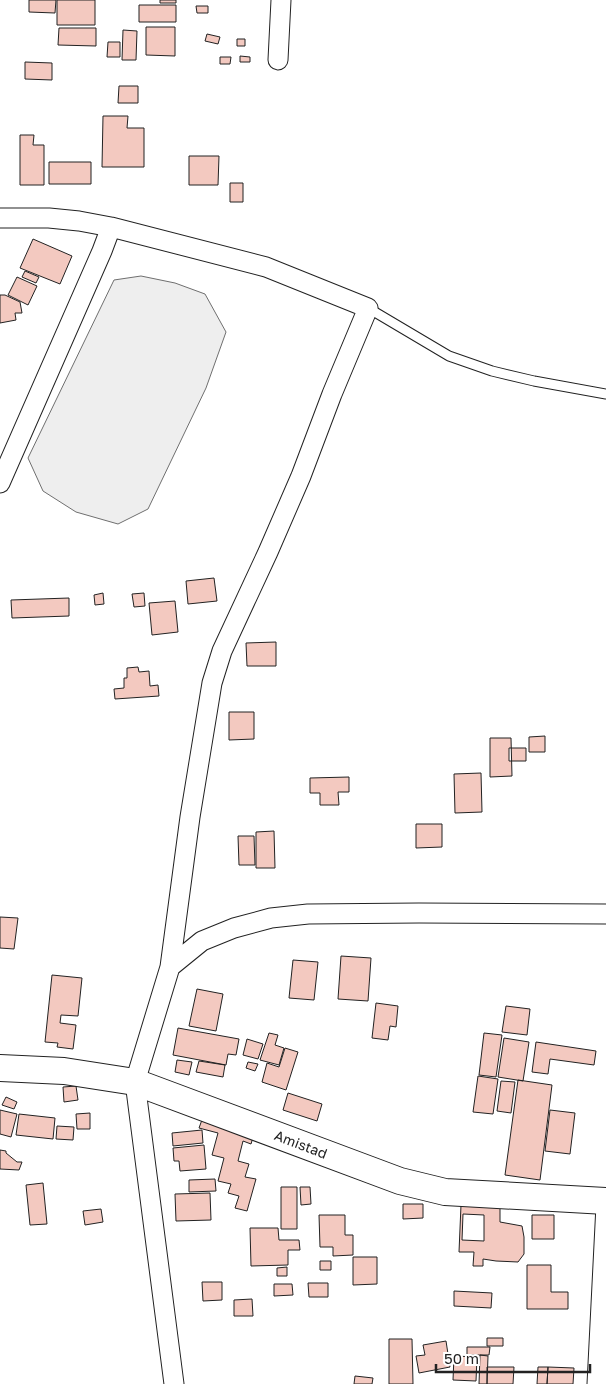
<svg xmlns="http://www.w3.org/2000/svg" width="606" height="1384" font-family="'Golos Text',sans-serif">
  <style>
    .green { fill: #eee; stroke: #6f6f6f }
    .building { fill: #f3c9c0; stroke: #222; fill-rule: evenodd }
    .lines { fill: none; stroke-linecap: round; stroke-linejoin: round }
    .lane-casing { stroke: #222; stroke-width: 11 }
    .street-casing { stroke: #222; stroke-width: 21 }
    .secondary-casing { stroke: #222; stroke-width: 28 }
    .lane { stroke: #fff; stroke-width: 9 }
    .street { stroke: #fff; stroke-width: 19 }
    .secondary { stroke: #fff; stroke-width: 26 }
    .labels { text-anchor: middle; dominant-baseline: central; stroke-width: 4; stroke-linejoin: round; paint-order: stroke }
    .street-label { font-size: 14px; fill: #222; stroke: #fff }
  </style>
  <rect width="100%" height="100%" fill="#fff"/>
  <path class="green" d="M141 276 175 283 205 294 226 332 206 388 148 509 118 524 76 512 43 491 28 458 114 280Z"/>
  <path class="building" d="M29 0H56L55 13 29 12Z
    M57 0H95V25H57Z
    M160 0H176V3H160Z
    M139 5H176V22H139Z
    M196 6H208V13H197Z
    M146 27H175V56L146 55Z
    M59 28H96V46L58 45Z
    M123 30 137 31 136 60H122Z
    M207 34 220 37 218 44 205 41Z
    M237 39H245V46H237Z
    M108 42H120V57H107Z
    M240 56 250 57V62H240Z
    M220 57H231L230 64H220Z
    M25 62 52 63V80L25 79Z
    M119 86H138V103H118Z
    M103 116H128L127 128H144V167H102Z
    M20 135H34L33 145H44V185H20Z
    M189 156H219L218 185H189Z
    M49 162H91V184H49Z
    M230 183H243V202H230Z
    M33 239 72 256 60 284 20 268Z
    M25 271 39 277 36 283 22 277Z
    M17 277 37 286 28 305 8 295Z
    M0 295H5L20 302 22 313H15L16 320 0 323Z
    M214 578 217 601 188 604 186 581Z
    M103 593 104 604 95 605 94 595Z
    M144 593 145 606 134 607 132 594Z
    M69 598V616L12 618 11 600Z
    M175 601 178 632 152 635 149 603Z
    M276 642V666H247L246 643Z
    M138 667 139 672 149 671 150 686 158 685 159 696 115 699 114 689 124 688V678H127V668Z
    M229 712H254V739L229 740Z
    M545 736V752H529V737Z
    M490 738H511L512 776 490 777Z
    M509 748H526V761H509Z
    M481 773 482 812 455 813 454 774Z
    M349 777V792H338L339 805H320V793H310V778Z
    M416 824H442V847L416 848Z
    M274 831 275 868H256V832Z
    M238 836H254L255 865H239Z
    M0 917 18 918 14 949 0 948Z
    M341 956 371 958 368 1001 338 999Z
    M293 960 318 962 314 1000 289 998Z
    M52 975 82 978 78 1016 61 1015 60 1023 76 1025 73 1049 57 1047 58 1043 45 1042Z
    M197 989 223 994 216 1031 189 1026Z
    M376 1003 398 1006 396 1027 390 1026 388 1040 372 1038Z
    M506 1006 530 1009 527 1035 502 1032Z
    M178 1028 239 1039 236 1055 228 1054 226 1065 173 1055Z
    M269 1033 278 1035 275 1045 284 1048 279 1065 260 1060Z
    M484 1033 502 1035 496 1077 479 1075Z
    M504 1038 529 1042 523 1081 498 1077Z
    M247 1039 263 1044 258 1059 243 1055Z
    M536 1042 596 1051 594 1065 550 1059 548 1074 532 1072Z
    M285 1048 298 1052 286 1090 262 1082 267 1063 279 1067Z
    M177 1060 192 1062 189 1075 175 1072Z
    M199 1061 225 1065 223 1077 196 1072Z
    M248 1062 258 1064 255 1071 246 1068Z
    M478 1076 498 1079 493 1114 473 1112Z
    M518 1080 552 1085 540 1180 505 1175Z
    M501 1081 515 1082 511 1113 497 1111Z
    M76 1086 78 1100 64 1102 63 1087Z
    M288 1093 322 1104 317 1121 283 1110Z
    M6 1097 17 1102 14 1109 2 1105Z
    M0 1110 17 1114 11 1137 0 1134Z
    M550 1110 575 1113 570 1154 545 1151Z
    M90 1113V1129H77L76 1114Z
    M19 1114 55 1118 53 1139 16 1135Z
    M203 1117 254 1134 251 1144 243 1141 238 1161 249 1164 245 1177 256 1179 247 1211 235 1208 239 1196 228 1193 231 1184 218 1181 224 1158 212 1155 218 1133 199 1128Z
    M57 1126 74 1127 73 1140 56 1139Z
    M202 1130 203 1143 173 1146 172 1133Z
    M204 1145 206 1169 180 1171 179 1161H174L173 1148Z
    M0 1150 6 1151V1153L17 1162H22L19 1170 0 1169Z
    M215 1179 216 1191 189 1192V1180Z
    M43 1183 47 1224 30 1225 26 1185Z
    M281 1187H297V1229H281Z
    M300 1187H310L311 1204 301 1205Z
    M210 1193 211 1220 176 1221 175 1194Z
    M403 1204H423V1218L403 1219Z
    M461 1205 500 1206V1222L522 1226 524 1237V1254L518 1262 496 1261 483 1259V1266H473L474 1252H459ZM463 1214 484 1215V1241L462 1240Z
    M101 1209 103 1222 85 1225 83 1211Z
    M319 1215H345V1235H353V1255L333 1256V1247H320Z
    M532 1215H554V1239H532Z
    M250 1228H278L279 1240H299L300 1250H288V1265L251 1266Z
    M353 1257H377V1284L353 1285Z
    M320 1261H331V1270H320Z
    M527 1265H551V1292H568V1309H527Z
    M287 1267V1276H277V1268Z
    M202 1282H222V1300L203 1301Z
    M308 1283H328V1297H309Z
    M274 1284H292L293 1295 274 1296Z
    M454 1291 492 1293 491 1308 454 1306Z
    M252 1299 253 1316H234V1300Z
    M487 1338H503V1346H487Z
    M389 1339H412L413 1384H389Z
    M446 1341 450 1367 419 1373 416 1356 425 1355 423 1345Z
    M467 1347H490L489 1355H467Z
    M480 1355 488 1356 487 1384H479Z
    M454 1356 477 1357 476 1381 453 1380Z
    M487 1367H514L513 1384H487Z
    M538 1367H548L547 1384H537Z
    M548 1367 574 1368 573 1384H547Z
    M355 1376 373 1378 372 1384H354Z"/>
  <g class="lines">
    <g class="lane-casing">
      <path id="lane" d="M368 308 449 356 492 371 534 381 606 394"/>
    </g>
    <g class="street-casing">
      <path id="street" d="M278 60 281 0
        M0 218H49L79 221 111 227 266 267 368 308 332 394 301 476 268 552 222 651 212 683 190 817 170 967
        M0 483 102 251 111 227
        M174 1384 135 1082 170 967 202 941 234 928 271 918 308 914 419 913 606 914
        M597 1384 606 1205"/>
    </g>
    <g class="secondary-casing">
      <path id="secondary" d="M0 1068 64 1071 135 1082 400 1181 445 1192 606 1201"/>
    </g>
    <use href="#lane" class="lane"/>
    <use href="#street" class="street"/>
    <use href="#secondary" class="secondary"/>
  </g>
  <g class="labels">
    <g class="street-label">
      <text transform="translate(301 1144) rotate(21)">Amistad</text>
    </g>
  </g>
  <path d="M436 1364v8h154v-8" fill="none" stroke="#222222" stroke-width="2.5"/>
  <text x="444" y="1364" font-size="15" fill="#222222" stroke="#ffffff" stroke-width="4" paint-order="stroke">50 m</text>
</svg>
